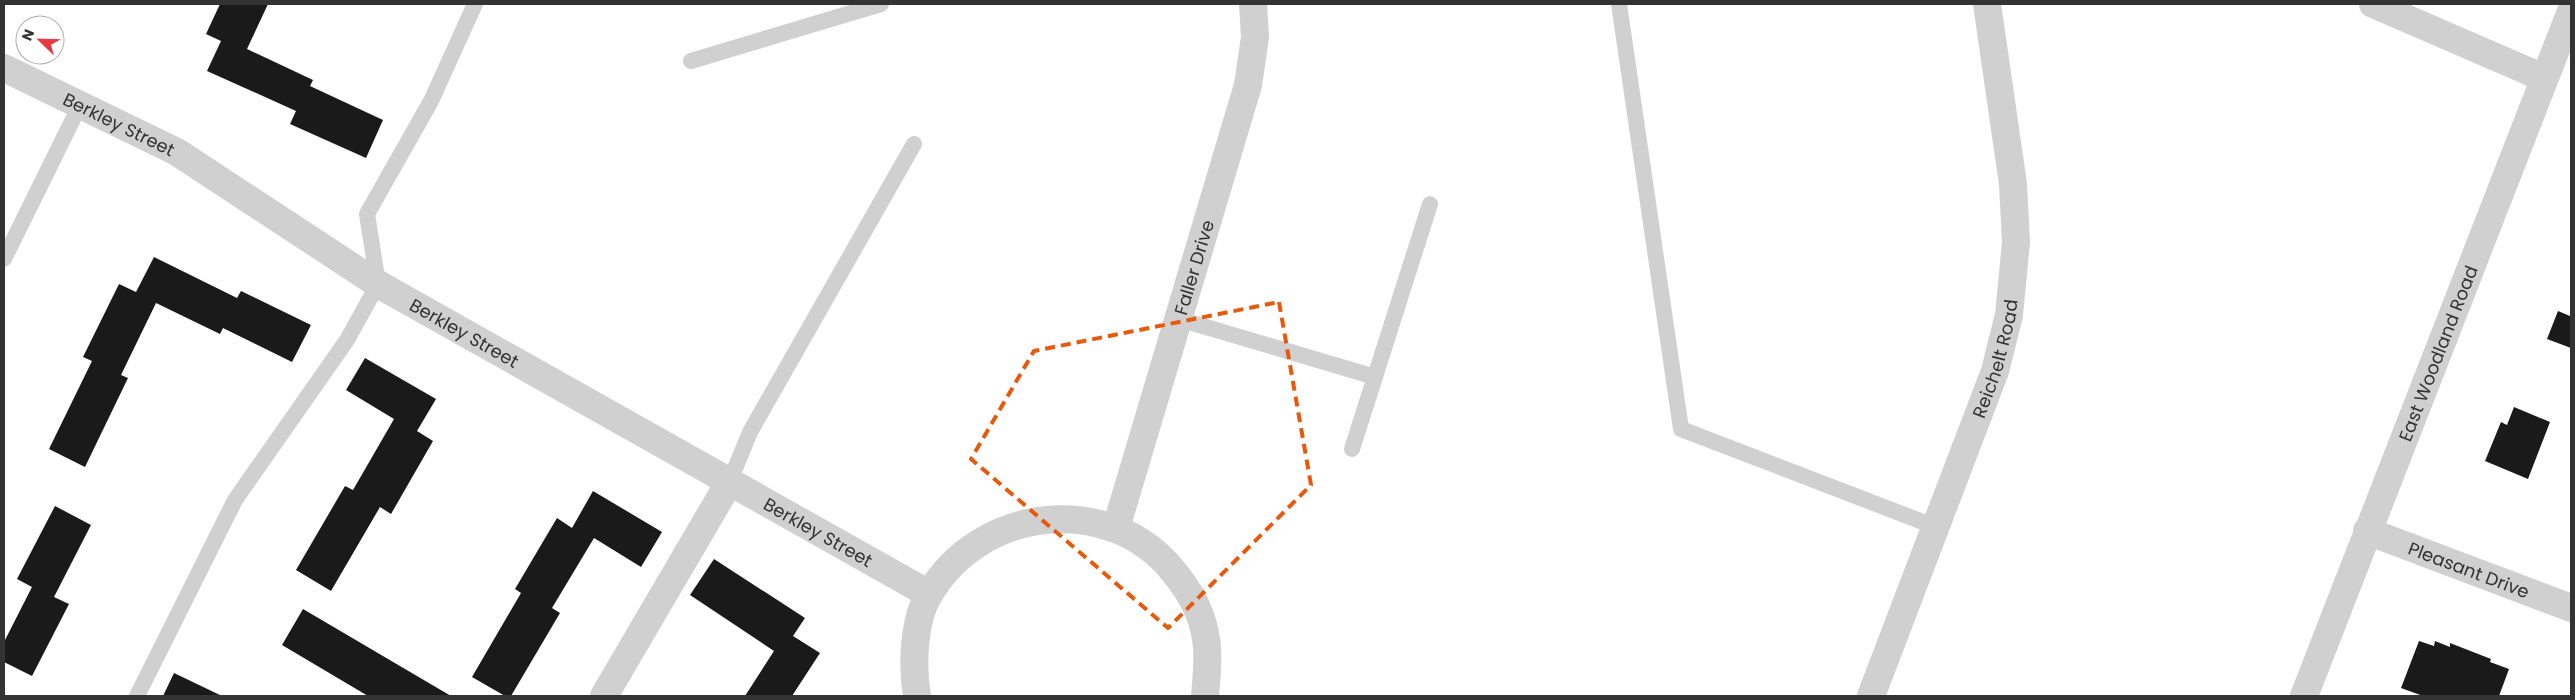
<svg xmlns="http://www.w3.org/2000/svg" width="2575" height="700" font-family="Poppins,sans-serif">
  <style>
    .building { fill: #1a1a1a }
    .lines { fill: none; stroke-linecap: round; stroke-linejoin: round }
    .service { stroke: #d0d0d0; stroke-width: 16 }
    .minor { stroke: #d0d0d0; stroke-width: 28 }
    .marked { fill: none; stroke: #e8590c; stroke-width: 4; stroke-dasharray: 10 6; stroke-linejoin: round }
    .labels { text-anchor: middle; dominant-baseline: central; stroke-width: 5; stroke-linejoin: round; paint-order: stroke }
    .street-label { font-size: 18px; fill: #333; stroke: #fff }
  </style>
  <rect width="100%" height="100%" fill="#fff"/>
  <path class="building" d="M220 4H268L247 49 313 80 310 86 383 120 366 158 290 124 296 111 207 71 221 41 206 34Z
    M154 257 237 298 241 291 311 325 292 362 223 328 220 334 156 303 121 375 128 378 85 467 49 449 92 361 83 357 119 284 136 292Z
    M2558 311 2570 316 2571 312V348L2547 339Z
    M365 358 436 399 417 431 433 441 391 514 380 507 331 591 296 570 345 486 353 490 394 419 346 390Z
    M2514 407 2550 422 2528 479 2485 461 2501 422 2507 425Z
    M593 491 662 532 641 567 594 538 552 608 560 613 511 696H505L472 677 521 593 515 589 557 518 572 528Z
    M55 506 91 525 54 597 69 604 32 676 4 662V642L32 587 17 579Z
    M714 559 805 618 793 636 820 653 792 696H745L774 651 690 595Z
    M303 609 451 696H368L282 645Z
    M2419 641 2434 646 2435 641 2450 647V643L2491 659 2490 662 2509 669 2499 696H2423L2401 688Z
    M174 673 222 696H163Z"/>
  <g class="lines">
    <path class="service" d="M1619 4 1681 429 1936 527
      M691 61 881 4
      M4 259 80 105
      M1179 319 1375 377
      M1352 449 1430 204
      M730 481 750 432 914 144
      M137 696 235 500 347 340 378 284 367 214 431 101 475 4"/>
    <g class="minor">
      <path d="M2373 4 2544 78"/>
      <path id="s1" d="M4 68 177 152 378 284 929 594"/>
      <path id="s2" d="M1116 528 1248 85 1255 37 1253 4"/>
      <path id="s3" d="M2367 531 2571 608"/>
      <path d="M604 696 730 481"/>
      <path d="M917 696C912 667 913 619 930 593 982 506 1110 492 1174 572 1187 588 1198 605 1203 625 1210 648 1207 672 1205 696"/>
      <path id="s4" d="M1871 696 1995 371 2009 315 2016 242 2013 184 1987 4"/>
      <path id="s5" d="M2304 696 2571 11"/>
    </g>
  </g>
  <path class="marked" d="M1279 302 1311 485 1168 628 971 459 1034 351Z"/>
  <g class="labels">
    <g class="street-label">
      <text stroke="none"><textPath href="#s1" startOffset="128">Berkley Street</textPath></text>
      <text stroke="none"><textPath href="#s2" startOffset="272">Faller Drive</textPath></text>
      <text stroke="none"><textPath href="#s1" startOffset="532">Berkley Street</textPath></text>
      <text stroke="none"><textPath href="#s5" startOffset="368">East Woodland Road</textPath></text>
      <text stroke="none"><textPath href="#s4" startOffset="360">Reichelt Road</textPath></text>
      <text stroke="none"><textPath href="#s1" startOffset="938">Berkley Street</textPath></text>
      <text stroke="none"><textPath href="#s3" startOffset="109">Pleasant Drive</textPath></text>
    </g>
  </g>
  <rect width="2575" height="700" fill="none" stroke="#333333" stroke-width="10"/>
  <g transform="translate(40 40) rotate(293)"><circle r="24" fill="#ffffff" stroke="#adadad"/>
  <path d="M0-4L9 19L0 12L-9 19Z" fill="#e63946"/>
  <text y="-8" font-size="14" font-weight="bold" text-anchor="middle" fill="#333333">N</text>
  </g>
</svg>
